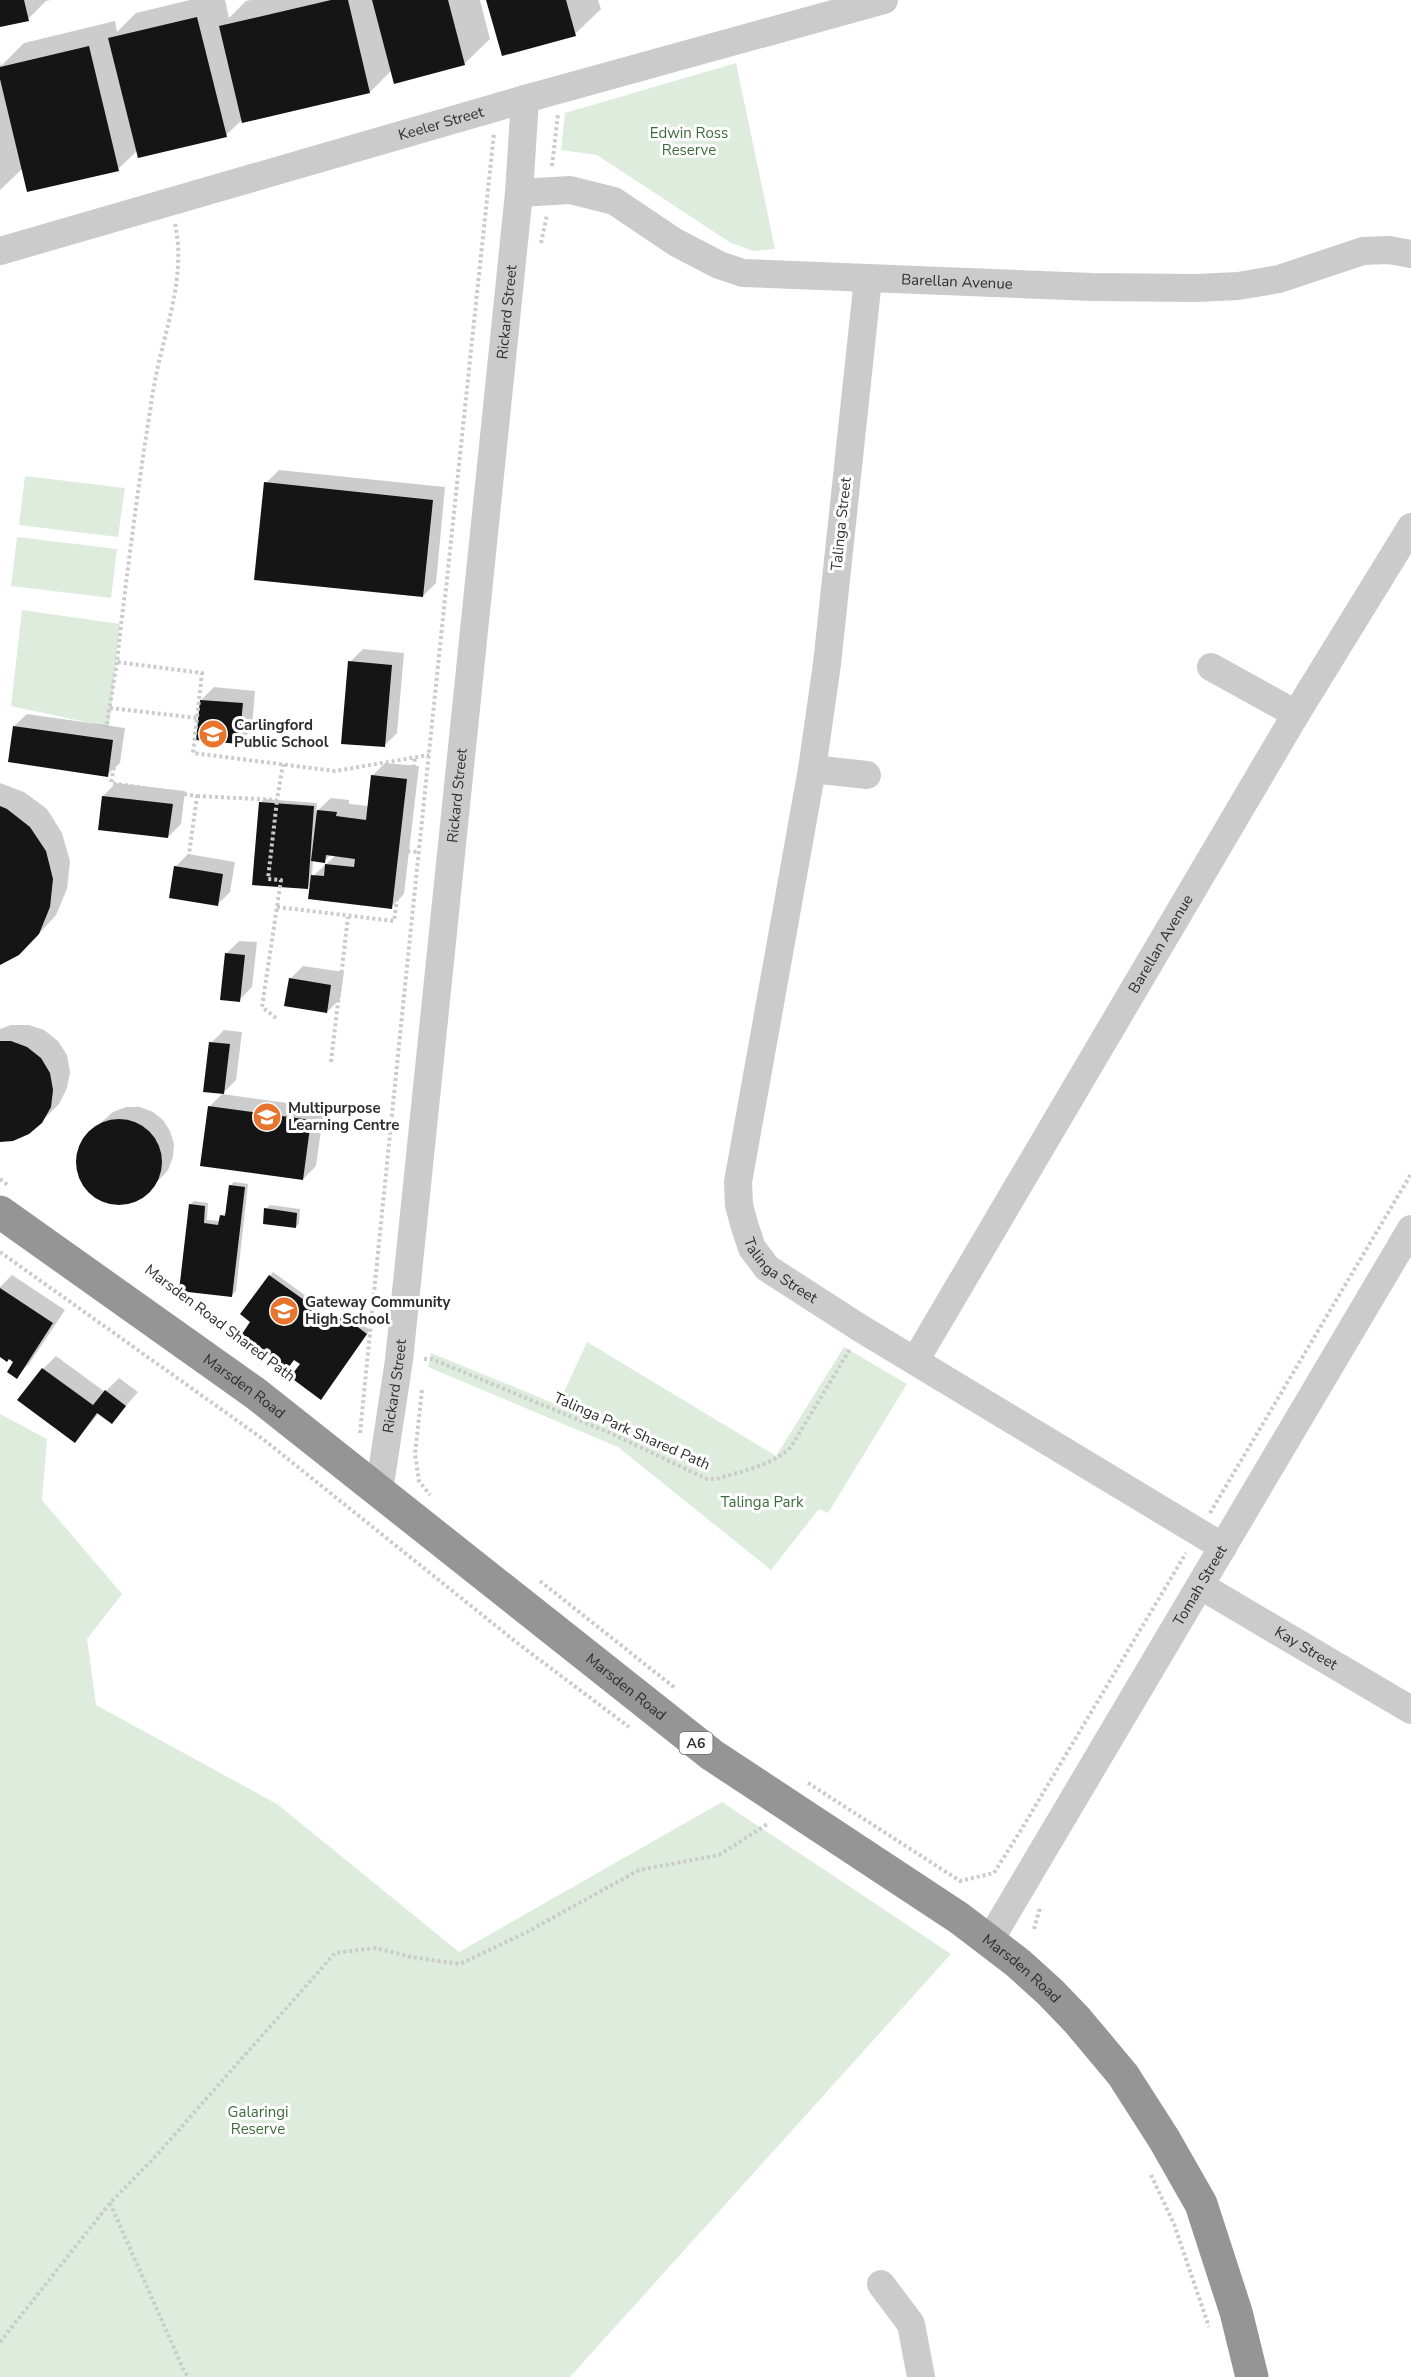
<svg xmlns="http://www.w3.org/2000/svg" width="1411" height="2377" font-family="'Nunito Sans',sans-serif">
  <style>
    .green { fill: #ddecdc }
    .shadow { fill: #0003; fill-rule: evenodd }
    .building { fill: #151515 }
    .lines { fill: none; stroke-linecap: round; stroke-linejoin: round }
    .path { stroke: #cbcbcb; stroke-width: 4; stroke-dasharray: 3 3; stroke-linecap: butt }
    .minor { stroke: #cbcbcb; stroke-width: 28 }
    .highway { stroke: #959595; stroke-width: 33 }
    .labels { text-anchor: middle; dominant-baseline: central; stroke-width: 6; stroke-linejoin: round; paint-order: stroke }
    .shield { fill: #fff; stroke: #6d6d6d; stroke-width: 1.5 }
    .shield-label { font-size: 14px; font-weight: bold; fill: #2e2e2e }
    .street-label { font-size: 15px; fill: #2e2e2e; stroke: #fff }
    .park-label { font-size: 15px; fill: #3c6b3b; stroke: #fff }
    .poi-label { font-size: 15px; font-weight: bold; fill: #2e2e2e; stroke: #fff; text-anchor: start }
  </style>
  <rect width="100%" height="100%" fill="#fff"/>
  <path class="green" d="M736 63 775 249 754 251 731 243 597 155 561 150 565 113Z
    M25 476 125 488 118 537 19 525Z
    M17 537 117 549 111 598 11 586Z
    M22 610 120 624 109 727 11 706Z
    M587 1342 776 1456 844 1347 907 1384 828 1513 819 1509 771 1570 618 1447 428 1367 431 1353 558 1405Z
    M0 1414 47 1439 42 1500 122 1594 87 1639 96 1705 277 1804 459 1952 722 1802 951 1954 570 2377H0Z"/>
  <path class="shadow" d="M0 0H51L46 1 28 19 0 26Z
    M190 0H225L229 18 246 1 251 0H480L490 39 464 64 392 70 370 92 243 119 226 135 138 150 118 169 23 168 0 190V61L1 66 24 43 115 21 117 32 136 13Z
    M487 0H598L601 9 575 34Z
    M279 470 445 487 436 583 423 596 266 483Z
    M363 649 404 653 397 733 384 746 350 662Z
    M214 687 255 691 252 729 239 742 201 700Z
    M27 714 125 728 120 763 107 775 14 726Z
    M385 763 419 766 404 894 391 907 312 883 307 888 260 803 264 799 317 803 316 812 331 798 349 800V804L369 806 372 776ZM331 854 336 855 312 877 313 860 325 861Z
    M0 783 24 792 47 809 62 833 70 861 67 889 56 915 37 936 0 964Z
    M116 783 185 791 181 824 168 837 103 796Z
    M188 854 235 862 230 892 217 905 175 867Z
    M239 941 257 942 252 987 239 1000 227 953Z
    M303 966 344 972 340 999 327 1012 290 979Z
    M11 1025H29L44 1030 58 1041 67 1055 70 1072 67 1088 59 1104 41 1122 0 1140V1029Z
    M224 1030 242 1032 236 1080 222 1094 324 1108 316 1166 303 1179 209 1107 223 1093 211 1043Z
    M126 1107H140L153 1112 163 1120 170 1131 174 1144 173 1157 168 1170 146 1194 134 1201 121 1203 107 1202 94 1196 85 1186 79 1173 77 1159 80 1146 88 1134 113 1112Z
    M234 1182 248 1184 236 1291 232 1295 190 1205 194 1201 208 1203 207 1220 220 1221 221 1216 227 1212 230 1186Z
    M270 1205 300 1209 299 1223 296 1227 266 1209Z
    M273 1272 310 1299 321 1318 336 1320 347 1313 370 1330 324 1394 302 1364 252 1321 270 1276Z
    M12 1275 65 1310 29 1364 16 1377 15 1361 0 1355V1287Z
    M56 1356 105 1392 119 1378 138 1392 112 1422 99 1413 75 1441 43 1369Z"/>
  <path class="building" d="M0 0H24L29 21 0 27Z
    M331 0H348L370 93 242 123 219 26Z
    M372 0H448L465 65 394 84Z
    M486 0H566L576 36 502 56Z
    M197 17 227 137 138 158 108 38Z
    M89 46 119 171 27 192 0 79V67Z
    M264 482 433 500 423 597 254 580Z
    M348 661 392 665 385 747 341 744Z
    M200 700 243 703 239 744 196 740Z
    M13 726 113 740 108 777 8 762Z
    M371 775 407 779 392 909 308 899 311 875 324 876 325 864 354 867 355 859 326 855 325 863 311 861 317 810 337 812 336 816 366 820Z
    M102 796 173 804 168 838 98 830Z
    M259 802 314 806 308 889 252 885Z
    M0 806 7 809 30 827 46 851 53 879 50 907 39 934 19 955 0 965Z
    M174 866 223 874 218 906 169 898Z
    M225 953 245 955 240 1002 220 1000Z
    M289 978 331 985 327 1013 284 1006Z
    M0 1041H11L27 1047 41 1058 50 1073 53 1090 51 1107 42 1123 29 1134 13 1141 0 1142Z
    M209 1042 230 1044 224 1094 203 1092Z
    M208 1106 311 1120 303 1180 200 1166Z
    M76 1162a43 43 0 1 1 86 0a43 43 0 1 1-86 0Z
    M229 1185 245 1187 232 1297 179 1291 189 1204 205 1206 204 1223 218 1225 220 1215 225 1216Z
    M264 1208 297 1213 296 1228 263 1224Z
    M269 1275 307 1302 317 1321 331 1323 343 1316 367 1334 321 1400 290 1377 300 1364 294 1360 288 1368 242 1334 250 1322 240 1314Z
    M0 1288 53 1323 17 1379 7 1372 13 1362 9 1359 7 1362 0 1357Z
    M42 1368 93 1405 105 1390 126 1406 112 1424 97 1413 75 1443 17 1400Z"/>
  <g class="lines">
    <path class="path" d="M552 166 558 114
      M175 224C187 278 163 334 154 386 139 478 127 570 117 662L202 673 193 753 335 771 429 755
      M541 243 547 215
      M117 662 106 729 121 731 111 783 197 796 188 862
      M110 708 197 718
      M197 796 277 800 283 764
      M404 851 415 757
      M277 907 394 921 404 851 419 852
      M276 1018 262 1007 281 880 268 879 277 800
      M331 1062 348 917
      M0 1179 9 1186
      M0 1252 263 1439 516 1642 629 1727
      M424 1359H432L610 1433 707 1479H716C741 1471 772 1466 791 1447L850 1349
      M422 1390 415 1454 419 1481 430 1495
      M360 1433C403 1000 448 566 494 133
      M1210 1513 1411 1174
      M540 1581 675 1688
      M808 1783 960 1881 994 1873 1021 1830 1186 1553
      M1034 1929 1040 1908
      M1151 2175 1174 2224 1209 2327
      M110 2203 185 2373 189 2377
      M0 2342 110 2203 154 2158 335 1953 376 1948 411 1957 460 1964 527 1932 639 1870 719 1855 769 1823"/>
    <g class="minor">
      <path id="s1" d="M519 193 570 190 614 201 675 242 719 265 743 273 1092 287 1196 288 1238 286 1279 279 1363 251 1389 250 1411 254"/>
      <path id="s2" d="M0 251 525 99 884 0"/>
      <path id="s3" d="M868 279 827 664 812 769 738 1182 739 1205 744 1224 752 1248 767 1268 860 1328 1223 1547"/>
      <path d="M1211 667 1296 714"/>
      <path d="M812 769 867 775"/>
      <path id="s4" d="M915 1361 1296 714 1411 527"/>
      <path id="s5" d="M379 1491 399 1360 519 193 525 99"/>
      <path id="s6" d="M1201 1586 1411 1710"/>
      <path id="s7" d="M990 1940 1411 1229"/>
      <path d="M881 2284 911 2324 921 2377"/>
    </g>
    <path class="highway" id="s8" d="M0 1212 255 1393 712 1755 959 1918 1018 1963 1050 1992 1077 2020 1123 2075 1164 2139 1201 2204 1236 2312 1252 2377"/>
  </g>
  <defs>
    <g id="school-disc" transform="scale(1.5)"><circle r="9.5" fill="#e8752e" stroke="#fff"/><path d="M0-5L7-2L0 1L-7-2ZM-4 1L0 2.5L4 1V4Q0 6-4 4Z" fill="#fff"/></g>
    <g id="university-disc" transform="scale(1.5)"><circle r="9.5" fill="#e8752e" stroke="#fff"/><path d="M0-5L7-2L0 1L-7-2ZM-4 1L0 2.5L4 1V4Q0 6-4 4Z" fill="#fff"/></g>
  </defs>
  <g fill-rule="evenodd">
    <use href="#school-disc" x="213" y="734"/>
    <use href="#school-disc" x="267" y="1117"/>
    <use href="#university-disc" x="284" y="1311"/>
  </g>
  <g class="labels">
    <rect class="shield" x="679.5" y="1732" width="33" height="22" rx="4.5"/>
    <g class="shield-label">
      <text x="696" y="1743">A6</text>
    </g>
    <g class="street-label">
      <text stroke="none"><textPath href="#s2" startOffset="459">Keeler Street</textPath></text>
      <text stroke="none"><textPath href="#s1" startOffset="459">Barellan Avenue</textPath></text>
      <text stroke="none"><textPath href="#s5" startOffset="1186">Rickard Street</textPath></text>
      <text transform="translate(841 524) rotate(-84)">Talinga Street</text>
      <text stroke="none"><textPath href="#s5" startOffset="700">Rickard Street</textPath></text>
      <text stroke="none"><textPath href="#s4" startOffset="484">Barellan Avenue</textPath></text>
      <text stroke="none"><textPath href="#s3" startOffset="1017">Talinga Street</textPath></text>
      <text transform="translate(220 1323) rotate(37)">Marsden Road Shared Path</text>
      <text stroke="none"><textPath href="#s8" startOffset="300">Marsden Road</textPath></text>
      <text stroke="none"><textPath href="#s5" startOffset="106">Rickard Street</textPath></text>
      <text transform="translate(632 1431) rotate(24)">Talinga Park Shared Path</text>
      <text stroke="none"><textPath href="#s7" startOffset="412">Tomah Street</textPath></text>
      <text stroke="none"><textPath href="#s6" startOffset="122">Kay Street</textPath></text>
      <text stroke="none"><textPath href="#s8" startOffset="786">Marsden Road</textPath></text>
      <text stroke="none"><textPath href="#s8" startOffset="1272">Marsden Road</textPath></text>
    </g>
    <g class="park-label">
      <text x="689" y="133">Edwin Ross<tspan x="689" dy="17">Reserve</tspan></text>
      <text x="762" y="1502">Talinga Park</text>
      <text x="258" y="2112">Galaringi<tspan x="258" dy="17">Reserve</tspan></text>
    </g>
    <g class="poi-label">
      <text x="234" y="725">Carlingford<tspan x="234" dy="17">Public School</tspan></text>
      <text x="288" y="1108">Multipurpose<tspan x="288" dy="17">Learning Centre</tspan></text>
      <text x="305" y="1302">Gateway Community<tspan x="305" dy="17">High School</tspan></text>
    </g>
  </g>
</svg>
